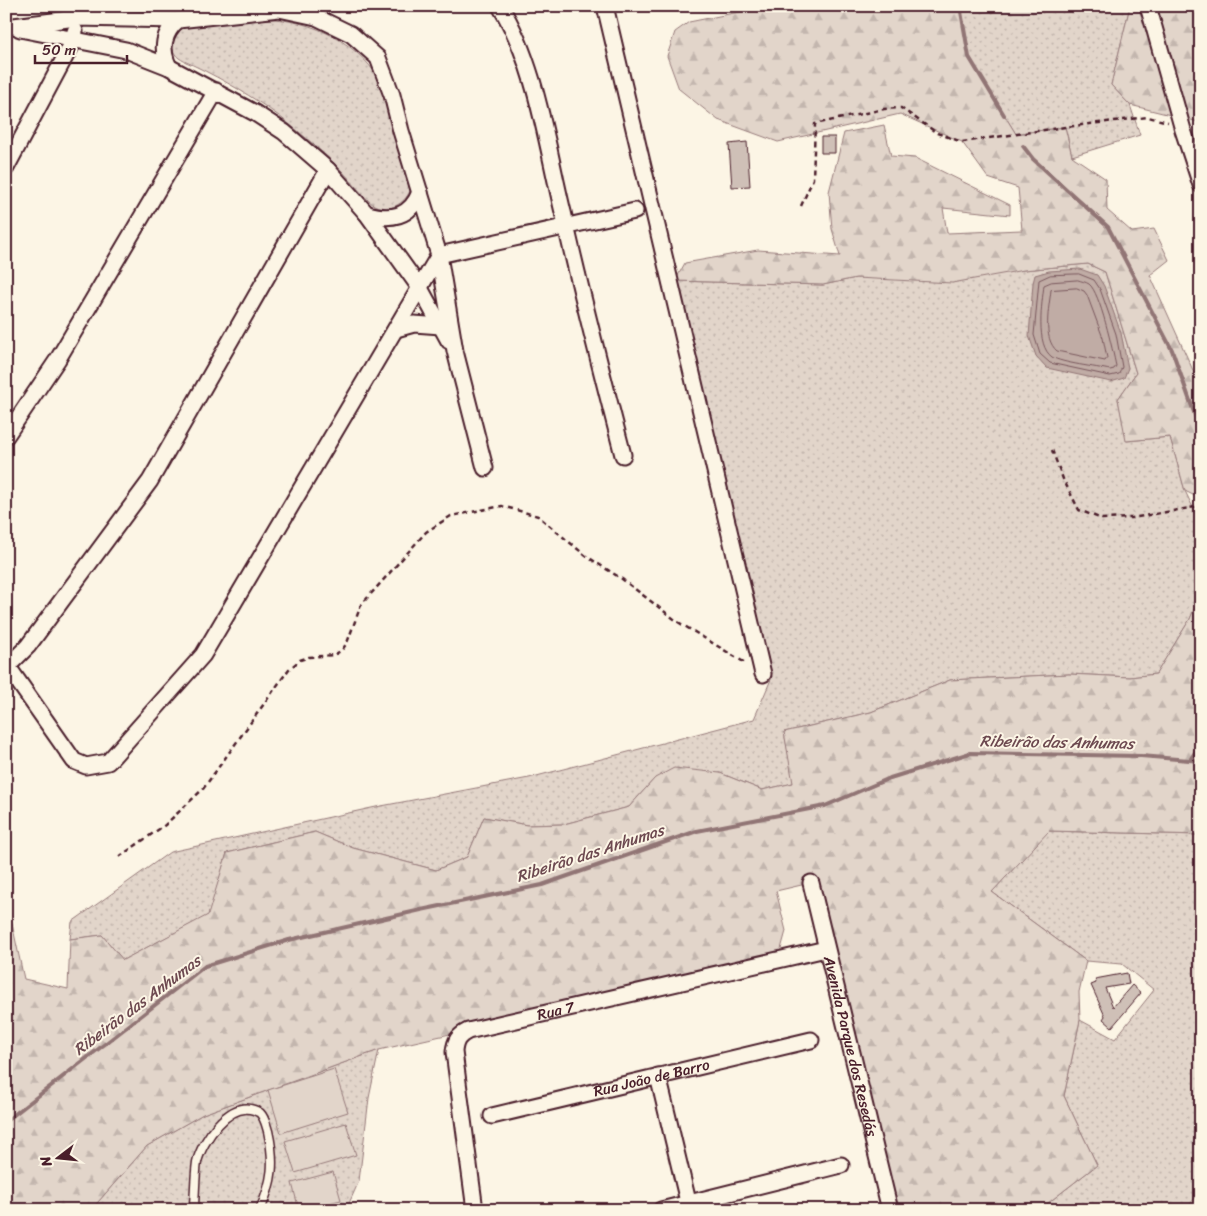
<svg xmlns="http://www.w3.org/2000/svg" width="1207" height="1216" font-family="Sriracha,sans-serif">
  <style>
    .grass { fill: url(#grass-dots); stroke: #967a7a }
    .forest { fill: url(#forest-firs); stroke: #967a7a }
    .garden { fill: #e2d5ca; stroke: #967a7a }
    .water { fill: #c0aca5; stroke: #917474 }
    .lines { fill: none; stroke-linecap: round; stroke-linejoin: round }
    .shore { stroke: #79575c; stroke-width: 1 }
    .stream { stroke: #917474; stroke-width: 4 }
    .building { fill: #cfc0b7; stroke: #4a1f2b }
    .service-casing { stroke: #4a1f2b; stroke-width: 11 }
    .minor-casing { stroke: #4a1f2b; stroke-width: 19 }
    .path { stroke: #4a1f2b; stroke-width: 2.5; stroke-dasharray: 5 4; stroke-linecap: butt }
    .service { stroke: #fcf5e5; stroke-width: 8 }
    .minor { stroke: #fcf5e5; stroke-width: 15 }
    .labels { text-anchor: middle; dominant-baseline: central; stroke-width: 4; stroke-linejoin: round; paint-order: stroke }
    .street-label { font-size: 15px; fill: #4a1f2b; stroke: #fcf5e5 }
    .water-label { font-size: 16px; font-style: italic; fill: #6d4950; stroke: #fcf5e5 }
  </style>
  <defs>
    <pattern id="grass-dots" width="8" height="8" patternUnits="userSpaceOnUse" patternTransform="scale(1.25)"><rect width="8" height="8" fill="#e2d5ca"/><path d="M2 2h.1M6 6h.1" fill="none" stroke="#c3b6ae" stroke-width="1.8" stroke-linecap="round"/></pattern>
    <pattern id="forest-firs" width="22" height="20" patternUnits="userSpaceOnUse" patternTransform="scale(1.25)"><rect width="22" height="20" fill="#e2d5ca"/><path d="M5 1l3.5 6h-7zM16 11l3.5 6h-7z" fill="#c3b6ae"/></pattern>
  </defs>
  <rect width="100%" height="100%" fill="#fcf5e5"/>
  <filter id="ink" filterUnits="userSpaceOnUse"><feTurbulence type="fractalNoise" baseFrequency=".02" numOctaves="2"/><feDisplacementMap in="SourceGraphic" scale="10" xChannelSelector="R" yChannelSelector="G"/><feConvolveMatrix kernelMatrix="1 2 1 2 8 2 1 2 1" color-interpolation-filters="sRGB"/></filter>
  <g filter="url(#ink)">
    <path class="grass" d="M960 6H1130L1111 85 1130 105 1140 135 1072 156 1065 127 1016 134 969 57Z
      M274 19C323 23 370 50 388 97 392 107 393 117 395 127 400 148 405 170 410 191 404 204 390 212 376 206 368 203 349 178 342 171 322 151 301 133 279 116 253 97 224 80 195 66 189 63 179 60 175 54 167 41 175 30 187 23Z
      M1088 264 1105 272 1136 373 1118 399 1127 441 1170 437 1185 491 1201 524V593L1190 619 1156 674 1130 677 1069 674 950 680 871 712 784 732 794 783 762 790 720 773 655 778 629 807 564 824 527 825 484 817 467 857 436 870 353 848 315 832 227 853 209 915 123 960 102 935 70 939 72 922 170 852 376 807 529 778 754 719 772 677 675 281 823 285 856 278 1024 270Z
      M1048 831 1201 835V1191L1185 1210H1039L1097 1165 1064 1096 1080 1020 1115 1039 1154 990 1122 964 1086 961 992 892Z
      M379 1050 369 1098 359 1181 346 1210H91L147 1146 203 1114Z"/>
    <path class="forest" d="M759 6H960L969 57 1016 134 1065 127 1072 156 1106 179 1107 210 1132 232 1154 229 1169 260 1150 275 1201 388V499L1185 491 1170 437 1126 441 1118 399 1136 373 1105 272 1088 264 1024 270 952 283 856 278 823 285 675 281 685 263 758 250 840 256 832 229 829 192 844 133 884 125 891 156 915 158 1010 205V215L943 208 947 233 1022 230 1018 188 988 178 962 142 900 114 778 142 718 120 679 89 667 56 675 32 689 22 754 9Z
      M1130 6H1184L1201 10 1199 122 1130 105 1111 85Z
      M1201 593V835L1049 831 992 892 1086 961 1079 992 1080 1020 1064 1096 1097 1165 1039 1210H890L810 883 776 891 786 931 778 960 379 1050 203 1114 147 1146 91 1210H6V896L24 979 68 989 70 939 102 935 123 960 208 915 227 853 315 832 353 848 436 870 467 857 484 817 527 825 564 824 629 807 655 778 674 768 720 773 762 790 793 783 784 732 871 712 950 680 1069 674 1130 677 1156 674 1190 619Z"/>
    <path class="garden" d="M334 1069 348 1112 281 1133 268 1090Z
      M346 1123 356 1155 295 1173 285 1141Z
      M333 1172 341 1200 299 1210 292 1183Z"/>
    <path class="water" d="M1080 269 1097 275 1104 286 1121 333 1128 368 1124 378 1111 382 1047 368 1036 356 1029 336 1033 283 1035 275 1049 271Z"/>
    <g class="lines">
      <path class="shore" d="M1079 274 1094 280 1100 289 1116 334 1122 367 1119 374 1110 376 1050 363 1040 354 1034 335 1039 280 1050 275Z
        M1078 280C1081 281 1086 282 1089 284 1100 292 1113 352 1116 366L1114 369 1110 370C1097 367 1061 363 1052 357 1035 345 1042 303 1044 285L1051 282Z
        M1077 288 1084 291 1087 295 1103 338 1107 358 1105 361 1057 351C1042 338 1049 308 1051 290Z"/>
      <path class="stream" d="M960 6 969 57 1004 115
        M1023 146 1033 159 1108 227 1172 350 1201 432
        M1190 760 1201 743
        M6 1121 205 966 289 940 421 910 542 885 697 831 825 806 890 778 970 753 1141 756 1201 761"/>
    </g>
    <path class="building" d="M821 137H835V153H821Z
      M747 142 750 186 732 187 729 144Z
      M1127 973 1129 984 1105 988 1113 1007 1132 985 1141 993 1112 1027 1103 1019 1105 1016 1091 985 1096 983 1095 979Z"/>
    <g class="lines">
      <g class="service-casing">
        <path id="service" d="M192 1210 194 1205C195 1191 195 1176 197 1162 202 1141 229 1101 254 1110 256 1111 259 1112 260 1113 265 1118 266 1125 268 1131 275 1162 273 1181 260 1210"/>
      </g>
      <g class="minor-casing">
        <g id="minor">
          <path d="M500 6C536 63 547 147 563 212 581 293 602 374 623 455"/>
          <path d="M605 6 763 674"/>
          <path d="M1148 6 1183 130 1201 185"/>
          <path d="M6 27 76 18 178 20 279 9 316 17 351 34 378 58 392 95 401 131 439 255 455 351 485 468"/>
          <path d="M20 29 126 50 169 67 255 113 284 132 328 170 367 214 420 288 449 341"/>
          <path d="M169 67C160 49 164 32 178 20"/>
          <path d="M6 168 74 40 75 31"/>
          <path d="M367 214C391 220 410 218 420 192"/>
          <path d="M396 329 414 324 441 326"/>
          <path d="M6 436 58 359 216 91"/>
          <path d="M6 664 74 761 86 766 108 762 203 655 439 255 635 211"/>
          <path d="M8 666 28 646 150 481 328 170"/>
          <path id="s1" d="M811 883 890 1210"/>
          <path d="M658 1076 690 1210"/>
          <path id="s2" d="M492 1116 811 1040"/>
          <path id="s3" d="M475 1210 454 1052C455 1041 458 1036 468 1031L826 949"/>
          <path d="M661 1210 841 1165"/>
        </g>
      </g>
      <path class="path" d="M801 206 813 179 815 124 884 109 901 108 937 133 962 142 1065 127 1148 117 1168 122
        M1052 450 1063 479 1079 510 1102 519 1132 518 1201 506
        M119 857 165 825 203 789 289 669 300 660 309 657 334 655 342 650 347 643 361 605 426 532 451 516 502 506 538 516 586 556 622 579 678 622 747 664"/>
      <use href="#service" class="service"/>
      <use href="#minor" class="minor"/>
    </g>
  </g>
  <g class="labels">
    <g class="street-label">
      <text stroke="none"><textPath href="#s3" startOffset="276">Rua 7</textPath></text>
      <text stroke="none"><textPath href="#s1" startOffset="168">Avenida Parque dos Resedás</textPath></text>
      <text stroke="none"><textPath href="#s2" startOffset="164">Rua João de Barro</textPath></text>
    </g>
    <g class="water-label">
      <text transform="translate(1057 742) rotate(1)">Ribeirão das Anhumas</text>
      <text transform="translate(590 853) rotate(-18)">Ribeirão das Anhumas</text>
      <text transform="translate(137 1005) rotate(-37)">Ribeirão das Anhumas</text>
    </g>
  </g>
  <rect width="1207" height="1216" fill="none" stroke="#fcf5e5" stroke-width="25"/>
  <rect x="12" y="12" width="1182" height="1191" fill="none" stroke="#4a1f2b" stroke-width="2" filter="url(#ink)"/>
  <g transform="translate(58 1158) rotate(254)" stroke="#fcf5e5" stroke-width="4" paint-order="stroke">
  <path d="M0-4L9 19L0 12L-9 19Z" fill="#4a1f2b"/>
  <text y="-8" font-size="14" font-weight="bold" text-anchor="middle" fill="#4a1f2b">N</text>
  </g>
  <path d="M35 55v8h92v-8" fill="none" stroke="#4a1f2b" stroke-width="2.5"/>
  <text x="42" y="55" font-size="15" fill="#4a1f2b" stroke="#fcf5e5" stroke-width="4" paint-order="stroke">50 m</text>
</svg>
